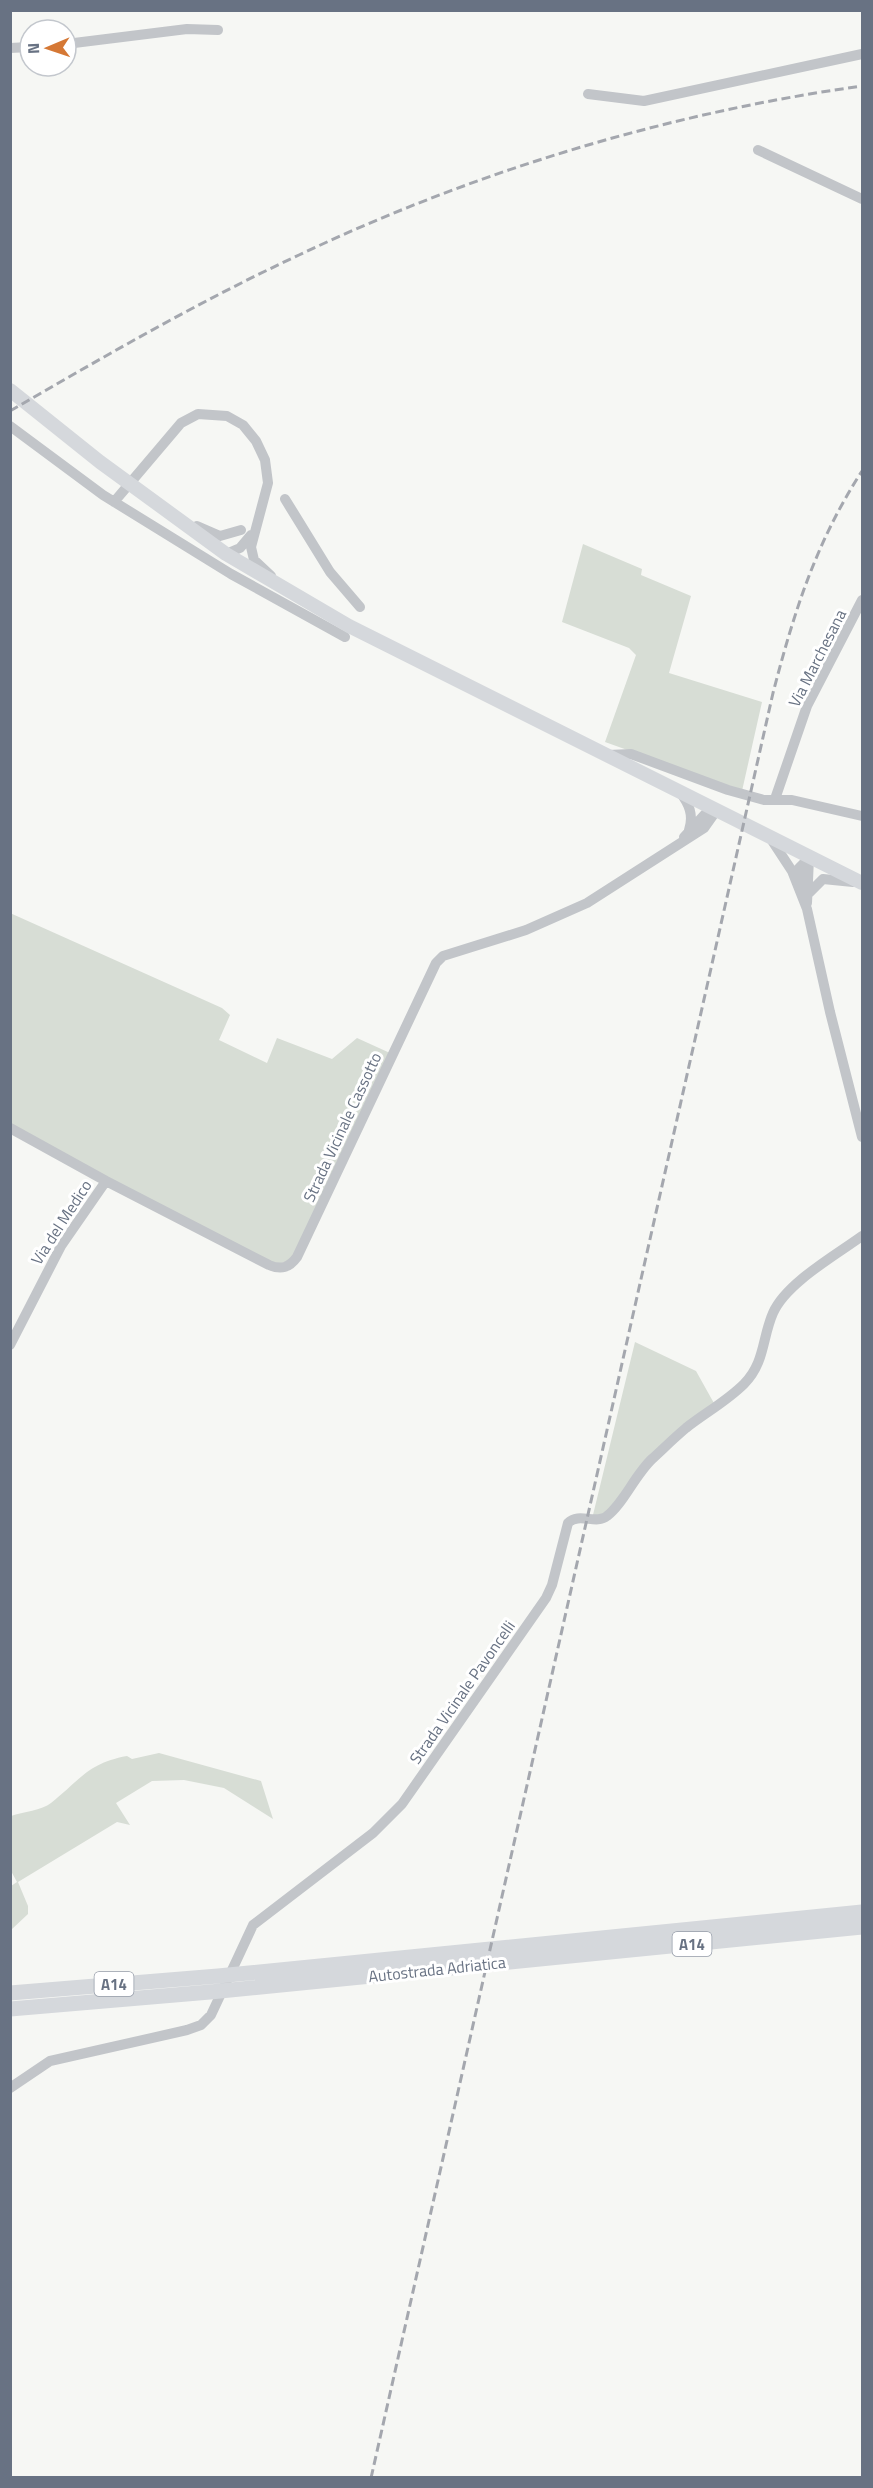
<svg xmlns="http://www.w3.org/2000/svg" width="873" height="2488" font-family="'Titillium Web',sans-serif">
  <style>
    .green { fill: #d7ddd5 }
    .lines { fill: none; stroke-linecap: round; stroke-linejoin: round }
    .minor { stroke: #c2c5c9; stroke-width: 10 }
    .major { stroke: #d5d8dc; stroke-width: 14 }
    .highway { stroke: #d5d8dc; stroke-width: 15 }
    .rail { stroke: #a4a7ae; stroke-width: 3; stroke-dasharray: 9 4.5; stroke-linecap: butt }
    .labels { text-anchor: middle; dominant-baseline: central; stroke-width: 6; stroke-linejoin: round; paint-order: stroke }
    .shield { fill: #fff; stroke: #959ca8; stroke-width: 1.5 }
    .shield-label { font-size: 15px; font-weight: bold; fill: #687283 }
    .street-label { font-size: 16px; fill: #687283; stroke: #fff }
  </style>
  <rect width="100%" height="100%" fill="#f6f7f4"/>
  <path class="green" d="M583 544 642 569 641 575 691 596 669 673 762 702 742 791 605 742 636 655 629 648 562 622Z
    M10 913 222 1008 230 1015 219 1040 267 1063 277 1038 332 1059 357 1038 390 1053 294 1259 276 1265 11 1127Z
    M635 1342 696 1371 715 1405 680 1432 607 1514 592 1519Z
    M159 1753 261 1781 273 1819 224 1788 184 1780 152 1781 116 1803 130 1825 117 1822 18 1882 28 1906V1914L11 1930V1886L17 1882 11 1871V1816C23 1812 42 1810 51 1803 80 1780 88 1763 127 1756L132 1759Z"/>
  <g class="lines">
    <path class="minor" d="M66 44 187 29 218 30
      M10 48 30 47
      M588 94 644 101 862 54
      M758 150 862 199
      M10 426 103 495 231 574 345 637
      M285 499 330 572 360 607
      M114 502 181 423 198 414 227 416 243 425 256 441 265 460 268 483 251 547 254 560 271 576
      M197 526 220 536 241 530
      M226 554 240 548 251 535
      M608 755 631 754 728 790 764 800H792L862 816
      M680 792C689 804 694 815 689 830
      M775 799 807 706 862 600
      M684 837 705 814 716 811
      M771 839 792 871 807 909 830 1012 862 1137
      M799 882V868L809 858 807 903
      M809 893 823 879 853 882
      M10 1128 106 1181 269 1265C281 1270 289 1268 297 1257L436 963 443 956 526 930 587 903 704 828 716 811
      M10 1345 61 1246 106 1181
      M10 2088 50 2061 187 2030 201 2025 211 2015 253 1925 373 1833 402 1804 546 1598 552 1585 568 1523C579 1512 596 1525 607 1516 623 1504 635 1475 652 1459 663 1449 674 1438 686 1428 705 1413 727 1401 744 1384 765 1363 762 1338 773 1313 786 1283 836 1255 862 1236"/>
    <path class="major" d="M10 390 100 462 226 554 349 626 862 883"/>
    <path class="highway" d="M10 1993 218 1976 862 1912
      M10 2009 210 1992 862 1927"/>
    <path class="rail" d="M10 411C105 356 200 301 299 255 476 171 668 113 862 86
      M371 2478 773 693C794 612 816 542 862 471"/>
  </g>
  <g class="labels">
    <g class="shield">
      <rect x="672.5" y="1932" width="39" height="24" rx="4.5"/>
      <rect x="94.5" y="1972" width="39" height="24" rx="4.5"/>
    </g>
    <g class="shield-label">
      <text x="692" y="1944">A14</text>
      <text x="114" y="1984">A14</text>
    </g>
    <g class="street-label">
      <text transform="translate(817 658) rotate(-63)">Via Marchesana</text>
      <text transform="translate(342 1127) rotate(-65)">Strada Vicinale Cassotto</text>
      <text transform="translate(61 1222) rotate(-57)">Via del Medico</text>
      <text transform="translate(462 1692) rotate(-55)">Strada Vicinale Pavoncelli</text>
      <text transform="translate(437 1969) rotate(-6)">Autostrada Adriatica</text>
    </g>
  </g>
  <rect width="873" height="2488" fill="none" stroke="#687283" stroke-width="24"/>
  <g transform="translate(48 48) rotate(268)"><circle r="28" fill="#ffffff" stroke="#c3c7cd" stroke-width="1.5"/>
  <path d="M0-4.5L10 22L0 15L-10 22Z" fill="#d57835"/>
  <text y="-9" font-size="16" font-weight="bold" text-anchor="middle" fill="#687283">N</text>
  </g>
</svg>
